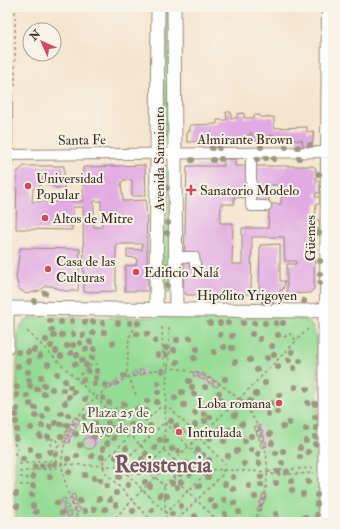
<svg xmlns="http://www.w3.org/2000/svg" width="340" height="529" font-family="'IM FELL Double Pica',serif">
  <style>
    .green { fill: #94db95; stroke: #68825a }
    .building { fill: #e1aae2; fill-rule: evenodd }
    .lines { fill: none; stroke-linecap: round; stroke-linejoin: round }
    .minor-casing { stroke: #988876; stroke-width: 12 }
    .major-casing { stroke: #988876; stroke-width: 15 }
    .path { stroke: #988876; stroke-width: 1.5; stroke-dasharray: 3 3; stroke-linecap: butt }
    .minor { stroke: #fff; stroke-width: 10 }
    .major { stroke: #fff; stroke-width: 13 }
    .tree { fill: #9b967e }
    .poi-dot { fill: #d1495b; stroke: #f7f3e8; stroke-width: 1.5 }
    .labels { text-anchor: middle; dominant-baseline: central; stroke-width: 4; stroke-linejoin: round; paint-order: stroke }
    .street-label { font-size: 14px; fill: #3b2a1e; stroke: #f7f3e8 }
    .poi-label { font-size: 14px; fill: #3b2a1e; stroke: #f7f3e8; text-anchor: start }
    .park-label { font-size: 14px; fill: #51563c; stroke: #f7f3e8 }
    .town-label { font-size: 22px; font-weight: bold; fill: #755763; stroke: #f7f3e8 }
  </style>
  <rect width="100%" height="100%" fill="#f7f3e8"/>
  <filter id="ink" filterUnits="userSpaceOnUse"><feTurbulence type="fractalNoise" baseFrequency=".025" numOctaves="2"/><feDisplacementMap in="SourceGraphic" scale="8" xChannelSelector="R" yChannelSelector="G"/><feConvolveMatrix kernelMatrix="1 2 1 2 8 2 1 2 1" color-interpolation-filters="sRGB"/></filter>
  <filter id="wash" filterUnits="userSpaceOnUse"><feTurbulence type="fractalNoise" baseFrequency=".012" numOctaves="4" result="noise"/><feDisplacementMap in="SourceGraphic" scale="16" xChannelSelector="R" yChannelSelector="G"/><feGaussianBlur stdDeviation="0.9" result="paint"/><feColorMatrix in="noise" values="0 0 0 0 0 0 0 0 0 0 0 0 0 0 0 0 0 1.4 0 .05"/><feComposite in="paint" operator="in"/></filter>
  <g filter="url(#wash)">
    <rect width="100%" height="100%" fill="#f5e5cf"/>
    <path class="green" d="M165 11H168L170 135 163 136 161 14Z
      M164 166H169L171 291 165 293 163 292 162 169Z
      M41 317 291 318C313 319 314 326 317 346L319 522H16L15 455 18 333C21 320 29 318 41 317Z"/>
    <g id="blocks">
      <path class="building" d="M226 112H231V118H237V114L244 113V118H254V115H260V117H274V128L307 127V132L314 131 312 147H303L302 140 275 141 274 135 268 136V140L252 141V133H250V136H244V140L187 142V131H190V125L217 124V120H227Z
        M224 159H235V166H313L316 168V182L320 181V193H316L315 197H320V204H316L315 220H319L320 229H315L314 289 310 293 287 294V264H296V261H285L284 237H252L251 294 186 295V293H183L187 166H224ZM269 185H279V190H282L281 204H269ZM234 197 249 198V210H269L268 228H242V264H232L233 223H220L221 204H234Z
        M145 165 146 196H132V180H123L121 184 123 201 146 200 148 291H125V266L136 265 137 258 127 257V249L142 250V244H116V291L84 292 83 207H73L72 230 16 229 17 172 24 166H64V188H55L53 184H49L50 179H42L41 185 33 189 32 202 83 201V167ZM94 201H101L102 227H94Z
        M327 237H333V246L327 245Z
        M280 244V281H285L283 290H280V293H259L260 245Z
        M20 248 80 249 78 291H65L51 286H46L39 291 26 294 19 289 16 277Z
        M143 369 144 374 140 375 139 370Z
        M136 371 137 376 133 377 132 373Z
        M195 371 199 373 198 377 193 376Z
        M202 373 206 375 204 380 199 378Z
        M208 377 213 379 211 384 206 381Z
        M117 380 119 384 115 386 114 382Z
        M215 381 220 383 217 387 212 385Z
        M112 383 113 387 109 389 107 385Z
        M75 417 80 420 78 424 72 421Z
        M71 423 77 426 74 431 68 428Z
        M260 425 261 429 256 431 254 427Z
        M67 430 73 433 71 437 65 435Z
        M262 430 263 434 258 436 256 432Z
        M264 435 265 439 260 441 258 438Z
        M64 437 70 439 69 443 63 442Z
        M83 443a6 6 0 1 1 12 0a6 6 0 1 1-12 0Z
        M266 441 267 446 262 448 260 443Z
        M74 494 76 498 72 500 71 495Z
        M263 494 266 495 265 500 261 499Z
        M65 498 66 502 62 503 61 500Z
        M76 500 78 504 74 506 72 501Z
        M261 500 264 501 262 506 259 505Z
        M67 504 69 508 64 510 63 506Z
        M259 506 262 507 260 511 257 510Z
        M79 507 81 510 77 513 75 509Z
        M70 511 72 515 68 517 66 513Z"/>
    </g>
  </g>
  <g filter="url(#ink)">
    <use href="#blocks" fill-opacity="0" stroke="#988876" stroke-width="1"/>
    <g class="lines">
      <g class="minor-casing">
        <path id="minor" d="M327 7 325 309H333
          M7 90V163
          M7 155 333 152
          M251 161V206H266
          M176 257H194L195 264"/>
      </g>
      <g class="major-casing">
        <path id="major" d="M174 7 176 310
          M156 310 158 7
          M7 347V308L311 311 325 309V522"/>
      </g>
      <path class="path" d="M15 86V12L21 7
        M162 327 163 360 167 368
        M27 331 101 403 154 460
        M284 337 290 334 296 340
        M76 379 91 365 99 363
        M136 395 127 372 129 337 136 326
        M108 410 126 406
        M165 422 210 469 166 513 119 466Z
        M15 443 16 449
        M59 445 53 450 51 446 52 439 55 438 59 445H62
        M164 450 167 368 170 358 169 327
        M15 455 16 449H19
        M19 464 55 460 63 464 146 468
        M169 465 239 399 308 329
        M182 468 268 472 275 475 314 473
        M19 472 56 468 63 464
        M268 472 276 470 314 468
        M20 477H26L29 480
        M173 477 219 522
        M20 485H30
        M164 486 182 468 164 450 146 468 164 486 166 522
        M80 522C73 510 60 472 62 459 66 414 109 378 151 371 156 370 163 368 168 368 211 370 251 399 263 440 271 468 268 497 254 522
        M111 522 160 472
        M153 522 104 471 103 462 159 408 171 409 225 464 222 475 175 522
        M210 522 215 518"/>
      <use href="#minor" class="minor"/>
      <use href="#major" class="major"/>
    </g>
    <g class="tree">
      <circle cx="310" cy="145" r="3"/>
      <circle cx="261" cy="147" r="3"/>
      <circle cx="286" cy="147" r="3"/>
      <circle cx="298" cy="147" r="3"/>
      <circle cx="212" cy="148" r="3"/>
      <circle cx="219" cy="148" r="3"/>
      <circle cx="266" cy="158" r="3"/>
      <circle cx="299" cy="158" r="3"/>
      <circle cx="221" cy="159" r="3"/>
      <circle cx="257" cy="159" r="3"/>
      <circle cx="274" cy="159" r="3"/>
      <circle cx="192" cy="160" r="3"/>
      <circle cx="213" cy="160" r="3"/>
      <circle cx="319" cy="174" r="3"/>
      <circle cx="167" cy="188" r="3"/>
      <circle cx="168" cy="223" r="3"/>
      <circle cx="167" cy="233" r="3"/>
      <circle cx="319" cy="233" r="3"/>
      <circle cx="320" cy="261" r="3"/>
      <circle cx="167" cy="266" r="3"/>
      <circle cx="320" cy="274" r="3"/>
      <circle cx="320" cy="283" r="3"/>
      <circle cx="167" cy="285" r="3"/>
      <circle cx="45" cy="293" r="3"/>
      <circle cx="34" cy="301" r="3"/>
      <circle cx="304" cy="301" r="3"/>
      <circle cx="264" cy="302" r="3"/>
      <circle cx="271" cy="302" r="3"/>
      <circle cx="50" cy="321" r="3"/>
      <circle cx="72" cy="321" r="3"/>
      <circle cx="61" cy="322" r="3"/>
      <circle cx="85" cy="322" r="3"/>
      <circle cx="93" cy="322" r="3"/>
      <circle cx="103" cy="323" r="3"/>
      <circle cx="118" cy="323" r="3"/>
      <circle cx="130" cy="323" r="3"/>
      <circle cx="138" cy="323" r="3"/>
      <circle cx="210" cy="323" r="3"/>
      <circle cx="220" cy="323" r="3"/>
      <circle cx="228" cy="323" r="3"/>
      <circle cx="243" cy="323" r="3"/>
      <circle cx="254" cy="323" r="3"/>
      <circle cx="265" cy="323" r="3"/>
      <circle cx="276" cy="323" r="3"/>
      <circle cx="283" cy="323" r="3"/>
      <circle cx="52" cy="330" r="3"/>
      <circle cx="104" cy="332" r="3"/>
      <circle cx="93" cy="333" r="3"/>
      <circle cx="73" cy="334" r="3"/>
      <circle cx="137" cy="334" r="3"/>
      <circle cx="147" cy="334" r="3"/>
      <circle cx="252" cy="334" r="3"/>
      <circle cx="62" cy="335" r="3"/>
      <circle cx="83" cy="335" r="3"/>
      <circle cx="220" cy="335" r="3"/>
      <circle cx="278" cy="335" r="3"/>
      <circle cx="54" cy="336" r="3"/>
      <circle cx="232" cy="336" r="3"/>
      <circle cx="190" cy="338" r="3"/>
      <circle cx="260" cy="339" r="3"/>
      <circle cx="46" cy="340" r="3"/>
      <circle cx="177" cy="340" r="3"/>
      <circle cx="155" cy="341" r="3"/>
      <circle cx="90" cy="342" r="3"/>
      <circle cx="80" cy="343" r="3"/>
      <circle cx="113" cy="343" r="3"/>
      <circle cx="73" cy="345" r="3"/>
      <circle cx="51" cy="346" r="3"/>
      <circle cx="67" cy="346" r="3"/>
      <circle cx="272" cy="346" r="3"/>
      <circle cx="224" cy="347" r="3"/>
      <circle cx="166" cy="348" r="3"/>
      <circle cx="232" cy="348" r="3"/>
      <circle cx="86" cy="349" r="3"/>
      <circle cx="94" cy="349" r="3"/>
      <circle cx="197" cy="349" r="3"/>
      <circle cx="34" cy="350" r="3"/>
      <circle cx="174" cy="350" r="3"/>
      <circle cx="56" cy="351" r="3"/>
      <circle cx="18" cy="352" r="3"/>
      <circle cx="28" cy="352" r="3"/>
      <circle cx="214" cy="352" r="3"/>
      <circle cx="292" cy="352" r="3"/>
      <circle cx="71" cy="353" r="3"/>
      <circle cx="77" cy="355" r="3"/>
      <circle cx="158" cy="355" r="3"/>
      <circle cx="166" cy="355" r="3"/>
      <circle cx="274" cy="355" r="3"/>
      <circle cx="40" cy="356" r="3"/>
      <circle cx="61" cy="356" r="3"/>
      <circle cx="92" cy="358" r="3"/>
      <circle cx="194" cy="358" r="3"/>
      <circle cx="267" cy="358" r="3"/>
      <circle cx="82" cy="360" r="3"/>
      <circle cx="250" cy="360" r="3"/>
      <circle cx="289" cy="360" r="3"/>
      <circle cx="29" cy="361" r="3"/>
      <circle cx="300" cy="361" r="3"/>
      <circle cx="177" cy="362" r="3"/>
      <circle cx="235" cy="362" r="3"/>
      <circle cx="48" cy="364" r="3"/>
      <circle cx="75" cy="364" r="3"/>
      <circle cx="86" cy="365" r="3"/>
      <circle cx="18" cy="366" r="3"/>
      <circle cx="278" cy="367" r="3"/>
      <circle cx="294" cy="368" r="3"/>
      <circle cx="257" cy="370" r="3"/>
      <circle cx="88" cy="371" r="3"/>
      <circle cx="97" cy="371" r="3"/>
      <circle cx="162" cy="371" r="3"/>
      <circle cx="28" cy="372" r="3"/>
      <circle cx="57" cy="374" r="3"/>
      <circle cx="124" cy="376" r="3"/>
      <circle cx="41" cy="377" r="3"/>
      <circle cx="96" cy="378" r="3"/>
      <circle cx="225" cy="379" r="3"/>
      <circle cx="29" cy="380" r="3"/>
      <circle cx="83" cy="380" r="3"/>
      <circle cx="65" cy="381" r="3"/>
      <circle cx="189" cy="381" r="3"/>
      <circle cx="158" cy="383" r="3"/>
      <circle cx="265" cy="383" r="3"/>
      <circle cx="94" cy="384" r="3"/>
      <circle cx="44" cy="385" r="3"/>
      <circle cx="105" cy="385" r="3"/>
      <circle cx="30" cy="386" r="3"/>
      <circle cx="17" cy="387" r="3"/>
      <circle cx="70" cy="387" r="3"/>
      <circle cx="192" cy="387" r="3"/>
      <circle cx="205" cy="387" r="3"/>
      <circle cx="295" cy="387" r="3"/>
      <circle cx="37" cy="389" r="3"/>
      <circle cx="52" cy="389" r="3"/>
      <circle cx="307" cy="389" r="3"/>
      <circle cx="63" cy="390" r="3"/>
      <circle cx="74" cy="392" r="3"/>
      <circle cx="158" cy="392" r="3"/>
      <circle cx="182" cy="392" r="3"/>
      <circle cx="219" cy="393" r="3"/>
      <circle cx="44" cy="394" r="3"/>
      <circle cx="194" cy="394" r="3"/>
      <circle cx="256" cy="394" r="3"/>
      <circle cx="17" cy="395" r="3"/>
      <circle cx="279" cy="395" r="3"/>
      <circle cx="27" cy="396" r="3"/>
      <circle cx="69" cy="397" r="3"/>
      <circle cx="103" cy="398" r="3"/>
      <circle cx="175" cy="398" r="3"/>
      <circle cx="85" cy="399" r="3"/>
      <circle cx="220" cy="399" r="3"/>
      <circle cx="147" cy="401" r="3"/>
      <circle cx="250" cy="401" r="3"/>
      <circle cx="157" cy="402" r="3"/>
      <circle cx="242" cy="402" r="3"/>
      <circle cx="65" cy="403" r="3"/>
      <circle cx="109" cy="403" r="3"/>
      <circle cx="214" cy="403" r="3"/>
      <circle cx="272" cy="403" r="3"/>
      <circle cx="308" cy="403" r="3"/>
      <circle cx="30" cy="404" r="3"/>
      <circle cx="124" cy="404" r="3"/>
      <circle cx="315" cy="404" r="3"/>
      <circle cx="184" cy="405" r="3"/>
      <circle cx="221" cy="405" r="3"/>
      <circle cx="35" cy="408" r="3"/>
      <circle cx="47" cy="408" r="3"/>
      <circle cx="17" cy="409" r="3"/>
      <circle cx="94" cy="409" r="3"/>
      <circle cx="137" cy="409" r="3"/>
      <circle cx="146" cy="411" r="3"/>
      <circle cx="277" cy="412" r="3"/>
      <circle cx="61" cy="413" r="3"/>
      <circle cx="115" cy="413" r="3"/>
      <circle cx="195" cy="413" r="3"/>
      <circle cx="98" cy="414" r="3"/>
      <circle cx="204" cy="414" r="3"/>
      <circle cx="268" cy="414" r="3"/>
      <circle cx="16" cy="415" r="3"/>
      <circle cx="68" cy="415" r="3"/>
      <circle cx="235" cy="415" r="3"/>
      <circle cx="36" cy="416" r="3"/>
      <circle cx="43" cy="417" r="3"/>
      <circle cx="85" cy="417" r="3"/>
      <circle cx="121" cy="417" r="3"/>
      <circle cx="210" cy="417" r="3"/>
      <circle cx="315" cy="417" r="3"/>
      <circle cx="171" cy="421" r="3"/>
      <circle cx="205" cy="421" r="3"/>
      <circle cx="16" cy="422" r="3"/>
      <circle cx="55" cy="423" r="3"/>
      <circle cx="95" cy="423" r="3"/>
      <circle cx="108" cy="423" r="3"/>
      <circle cx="289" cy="423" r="3"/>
      <circle cx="61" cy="424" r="3"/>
      <circle cx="131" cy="424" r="3"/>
      <circle cx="242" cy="424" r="3"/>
      <circle cx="67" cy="425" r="3"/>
      <circle cx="195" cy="425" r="3"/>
      <circle cx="42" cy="426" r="3"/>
      <circle cx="150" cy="426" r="3"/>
      <circle cx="176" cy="426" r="3"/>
      <circle cx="50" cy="427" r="3"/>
      <circle cx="221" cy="427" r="3"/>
      <circle cx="283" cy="427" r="3"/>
      <circle cx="31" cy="428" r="3"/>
      <circle cx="112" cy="428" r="3"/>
      <circle cx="316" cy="428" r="3"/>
      <circle cx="306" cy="429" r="3"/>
      <circle cx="17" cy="430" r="3"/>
      <circle cx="145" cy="430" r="3"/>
      <circle cx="229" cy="430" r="3"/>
      <circle cx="87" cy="432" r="3"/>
      <circle cx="118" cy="432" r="3"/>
      <circle cx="182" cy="432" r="3"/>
      <circle cx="214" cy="432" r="3"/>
      <circle cx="76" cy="434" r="3"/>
      <circle cx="107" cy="434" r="3"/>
      <circle cx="270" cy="434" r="3"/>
      <circle cx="40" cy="436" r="3"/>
      <circle cx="61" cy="436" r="3"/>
      <circle cx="251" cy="436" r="3"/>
      <circle cx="48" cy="437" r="3"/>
      <circle cx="94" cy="437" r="3"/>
      <circle cx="315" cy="437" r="3"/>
      <circle cx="16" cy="438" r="3"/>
      <circle cx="114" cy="438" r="3"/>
      <circle cx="210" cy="438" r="3"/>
      <circle cx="160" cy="440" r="3"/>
      <circle cx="166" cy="441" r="3"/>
      <circle cx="224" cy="441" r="3"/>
      <circle cx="245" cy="441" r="3"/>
      <circle cx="306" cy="441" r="3"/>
      <circle cx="107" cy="443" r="3"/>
      <circle cx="272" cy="443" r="3"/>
      <circle cx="315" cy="444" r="3"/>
      <circle cx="80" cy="445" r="3"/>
      <circle cx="126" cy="448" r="3"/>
      <circle cx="155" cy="448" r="3"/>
      <circle cx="300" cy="448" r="3"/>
      <circle cx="30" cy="449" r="3"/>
      <circle cx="103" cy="449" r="3"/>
      <circle cx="172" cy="449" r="3"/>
      <circle cx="198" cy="450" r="3"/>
      <circle cx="251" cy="450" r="3"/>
      <circle cx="178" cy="451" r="3"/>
      <circle cx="237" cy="451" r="3"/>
      <circle cx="283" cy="451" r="3"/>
      <circle cx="50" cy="452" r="3"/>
      <circle cx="308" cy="452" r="3"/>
      <circle cx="121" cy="453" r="3"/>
      <circle cx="276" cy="453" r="3"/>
      <circle cx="56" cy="454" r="3"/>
      <circle cx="146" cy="454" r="3"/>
      <circle cx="258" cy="454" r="3"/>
      <circle cx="38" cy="455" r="3"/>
      <circle cx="203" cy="455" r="3"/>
      <circle cx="77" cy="456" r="3"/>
      <circle cx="92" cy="456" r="3"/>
      <circle cx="228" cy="456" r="3"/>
      <circle cx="102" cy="457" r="3"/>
      <circle cx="116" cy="457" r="3"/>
      <circle cx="300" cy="457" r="3"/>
      <circle cx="23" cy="459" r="3"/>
      <circle cx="68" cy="459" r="3"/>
      <circle cx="142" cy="459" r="3"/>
      <circle cx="209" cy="460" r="3"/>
      <circle cx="186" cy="463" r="3"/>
      <circle cx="259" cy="463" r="3"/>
      <circle cx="282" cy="463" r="3"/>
      <circle cx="55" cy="464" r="3"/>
      <circle cx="136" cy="464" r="3"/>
      <circle cx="244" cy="464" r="3"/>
      <circle cx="49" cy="465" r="3"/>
      <circle cx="192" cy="465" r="3"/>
      <circle cx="42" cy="466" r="3"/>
      <circle cx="35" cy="467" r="3"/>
      <circle cx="133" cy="470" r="3"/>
      <circle cx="69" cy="472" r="3"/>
      <circle cx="139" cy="472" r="3"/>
      <circle cx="278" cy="472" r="3"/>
      <circle cx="287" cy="472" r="3"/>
      <circle cx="180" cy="474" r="3"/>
      <circle cx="190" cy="474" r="3"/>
      <circle cx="85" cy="475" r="3"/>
      <circle cx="33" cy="477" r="3"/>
      <circle cx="50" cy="477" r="3"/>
      <circle cx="119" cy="477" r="3"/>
      <circle cx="208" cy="477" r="3"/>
      <circle cx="233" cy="477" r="3"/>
      <circle cx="261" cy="477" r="3"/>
      <circle cx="94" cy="478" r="3"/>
      <circle cx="100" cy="480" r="3"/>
      <circle cx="291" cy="481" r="3"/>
      <circle cx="145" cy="482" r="3"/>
      <circle cx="181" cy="482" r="3"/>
      <circle cx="308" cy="482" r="3"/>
      <circle cx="172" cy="483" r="3"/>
      <circle cx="276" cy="483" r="3"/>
      <circle cx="225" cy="484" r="3"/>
      <circle cx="128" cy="485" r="3"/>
      <circle cx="261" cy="485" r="3"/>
      <circle cx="33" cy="486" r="3"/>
      <circle cx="107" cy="486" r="3"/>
      <circle cx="150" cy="486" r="3"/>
      <circle cx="199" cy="486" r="3"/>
      <circle cx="249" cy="486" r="3"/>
      <circle cx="177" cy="487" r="3"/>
      <circle cx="233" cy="489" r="3"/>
      <circle cx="292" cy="490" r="3"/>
      <circle cx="116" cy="493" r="3"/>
      <circle cx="16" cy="494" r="3"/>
      <circle cx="303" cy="494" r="3"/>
      <circle cx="32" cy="495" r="3"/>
      <circle cx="160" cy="495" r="3"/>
      <circle cx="317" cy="495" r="3"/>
      <circle cx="167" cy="496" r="3"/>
      <circle cx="255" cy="497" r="3"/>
      <circle cx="99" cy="499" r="3"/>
      <circle cx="110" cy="500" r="3"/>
      <circle cx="210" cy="500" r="3"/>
      <circle cx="224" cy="500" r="3"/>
      <circle cx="80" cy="501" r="3"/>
      <circle cx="57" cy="503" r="3"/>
      <circle cx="234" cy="503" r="3"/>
      <circle cx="317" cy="504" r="3"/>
      <circle cx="116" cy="505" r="3"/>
      <circle cx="17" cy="506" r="3"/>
      <circle cx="33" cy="506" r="3"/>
      <circle cx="181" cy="506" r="3"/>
      <circle cx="215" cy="507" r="3"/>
      <circle cx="94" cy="509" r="3"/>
      <circle cx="105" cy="509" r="3"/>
      <circle cx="152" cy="510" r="3"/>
      <circle cx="85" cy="511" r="3"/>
      <circle cx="133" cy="511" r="3"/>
      <circle cx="36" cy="512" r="3"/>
      <circle cx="239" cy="512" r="3"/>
      <circle cx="62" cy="513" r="3"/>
      <circle cx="172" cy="514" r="3"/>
      <circle cx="225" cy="514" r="3"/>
      <circle cx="276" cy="514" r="3"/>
      <circle cx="317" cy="515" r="3"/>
      <circle cx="195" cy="516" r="3"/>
      <circle cx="305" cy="517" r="3"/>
    </g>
  </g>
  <g class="poi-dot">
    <circle cx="28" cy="186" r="4"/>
    <path d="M189 184h4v4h4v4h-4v4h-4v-4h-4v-4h4z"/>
    <circle cx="45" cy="218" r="4"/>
    <circle cx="48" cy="269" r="4"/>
    <circle cx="136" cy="272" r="4"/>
    <circle cx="279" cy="403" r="4"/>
    <circle cx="179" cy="432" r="4"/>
  </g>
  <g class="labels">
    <g class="street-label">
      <text x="245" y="139">Almirante Brown</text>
      <text transform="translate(82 140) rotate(-1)">Santa Fe</text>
      <text transform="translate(159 159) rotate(-90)">Avenida Sarmiento</text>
      <text transform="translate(310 238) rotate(-90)">Güemes</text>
      <text x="247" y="295">Hipólito Yrigoyen</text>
    </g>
    <g class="poi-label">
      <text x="36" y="178">Universidad<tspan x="36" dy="16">Popular</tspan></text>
      <text x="200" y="190">Sanatorio Modelo</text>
      <text x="53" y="218">Altos de Mitre</text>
      <text x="56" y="261">Casa de las<tspan x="56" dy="16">Culturas</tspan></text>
      <text x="144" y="272">Edificio Nalá</text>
      <text x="271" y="403" text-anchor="end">Loba romana</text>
      <text x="187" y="432">Intitulada</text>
    </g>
    <g class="park-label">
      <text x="118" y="412">Plaza 25 de<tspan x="118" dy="16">Mayo de 1810</tspan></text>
    </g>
    <g class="town-label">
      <text x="163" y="465">Resistencia</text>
    </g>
  </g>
  <rect width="340" height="529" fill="none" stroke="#f7f3e8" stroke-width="24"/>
  <g transform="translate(42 42) rotate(315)"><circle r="19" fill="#f7f3e8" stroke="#aca397"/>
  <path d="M0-3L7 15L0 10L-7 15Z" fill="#d1495b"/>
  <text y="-6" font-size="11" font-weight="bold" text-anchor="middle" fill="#3b2a1e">N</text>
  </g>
</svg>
